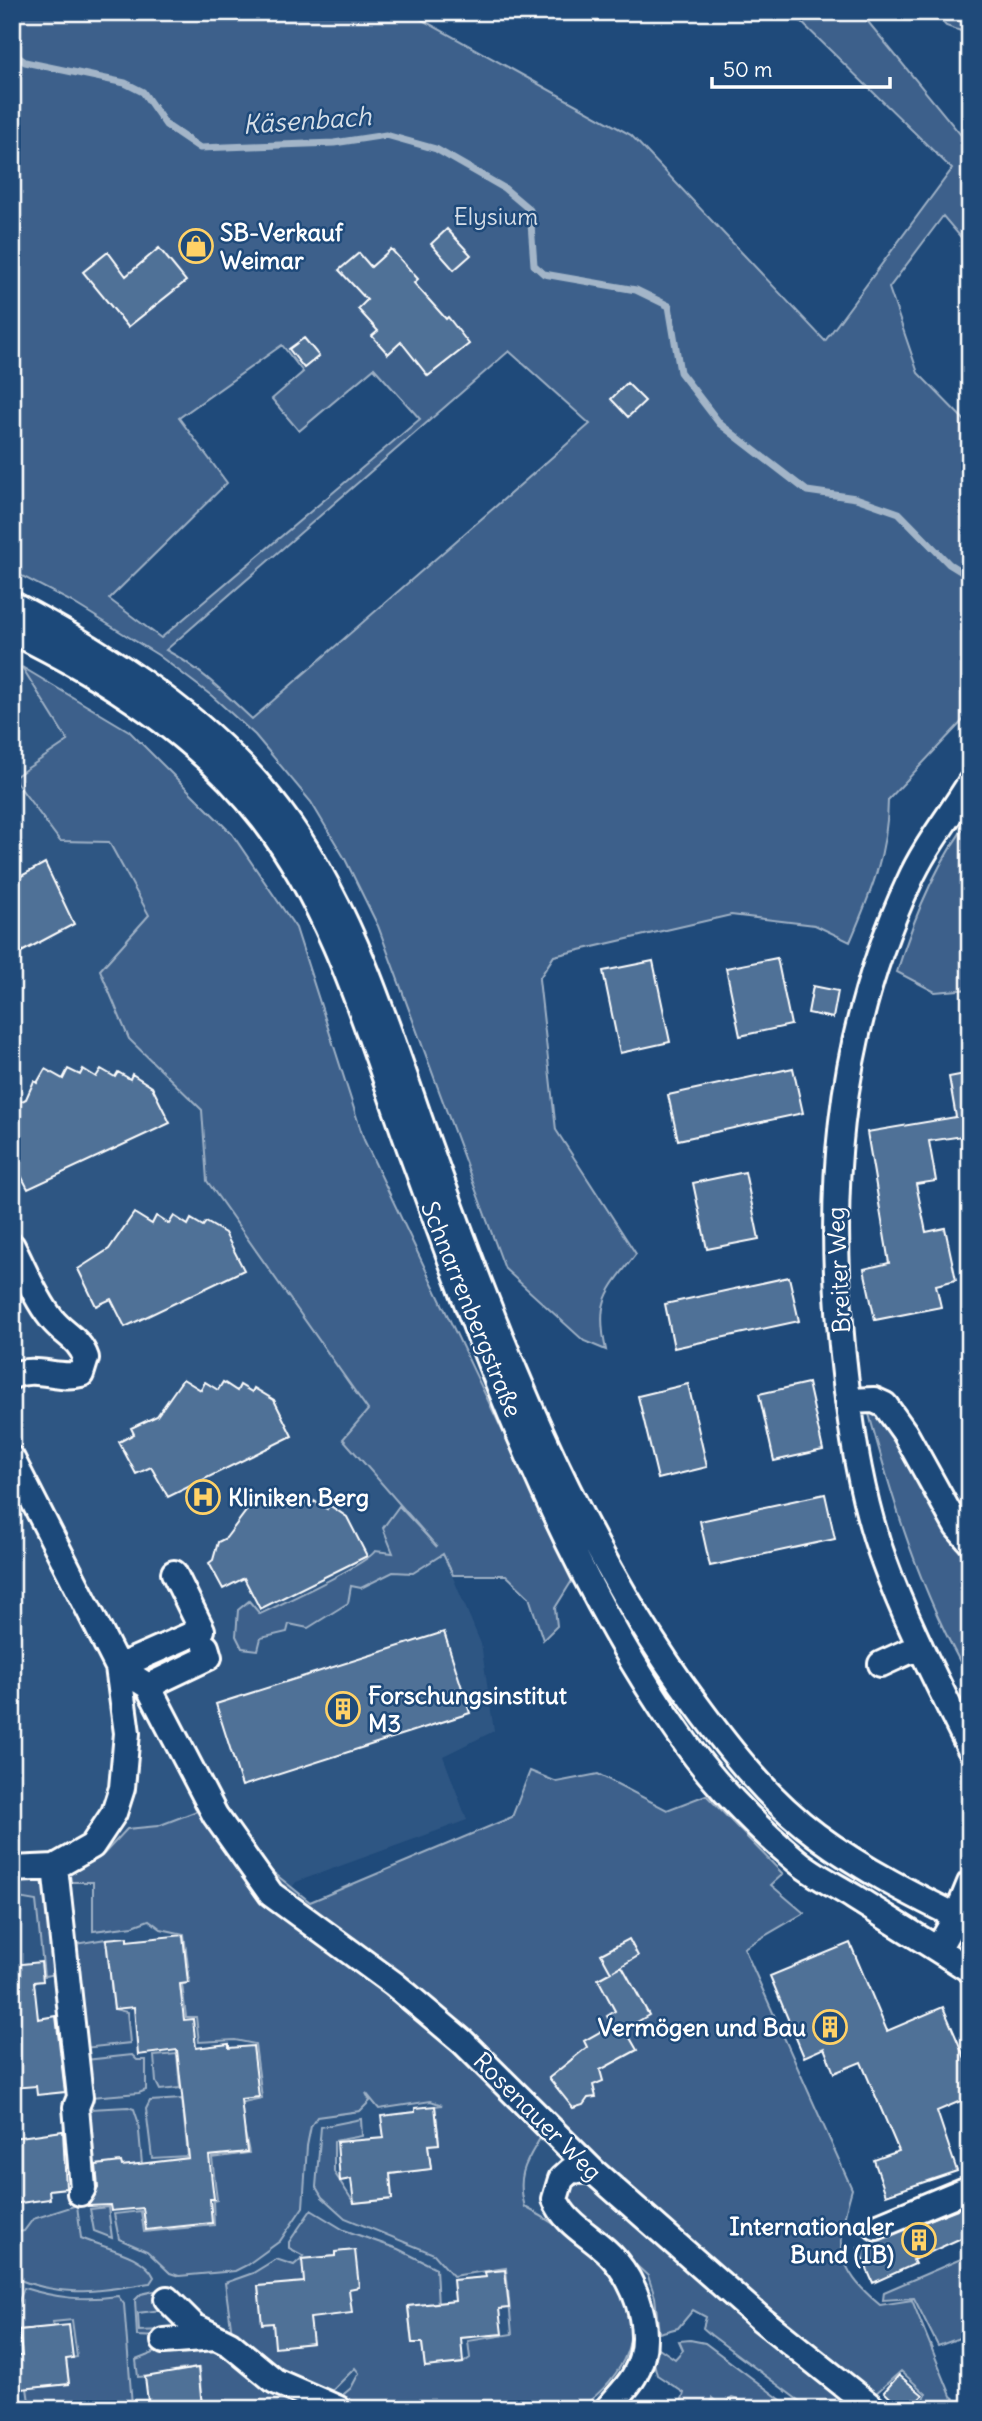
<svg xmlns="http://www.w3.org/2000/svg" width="982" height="2421" font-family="Delius,sans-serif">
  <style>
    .built { fill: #2e5683 }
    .green { fill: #3c618b; stroke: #9eb0c5; stroke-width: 2; fill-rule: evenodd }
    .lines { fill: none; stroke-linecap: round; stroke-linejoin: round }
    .stream { stroke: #a3b5c8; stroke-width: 7 }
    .building { fill: #507197; stroke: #fff; stroke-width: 2 }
    .minor-casing { stroke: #fff; stroke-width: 30 }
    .minor { stroke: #1f4a7a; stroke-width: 24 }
    .labels { text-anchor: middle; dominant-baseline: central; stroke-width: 5; stroke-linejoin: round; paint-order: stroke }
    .park-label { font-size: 24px; fill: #d8dfe8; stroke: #1f4a7a }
    .poi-label { font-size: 24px; font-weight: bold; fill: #fff; stroke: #1f4a7a; text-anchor: start }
    .street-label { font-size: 24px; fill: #fff; stroke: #1f4a7a }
    .water-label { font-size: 26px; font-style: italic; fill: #d8e0e8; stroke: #1f4a7a }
  </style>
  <rect width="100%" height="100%" fill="#1f4a7a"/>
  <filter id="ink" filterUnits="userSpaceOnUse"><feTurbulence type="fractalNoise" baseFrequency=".0143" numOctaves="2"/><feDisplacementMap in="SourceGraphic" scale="14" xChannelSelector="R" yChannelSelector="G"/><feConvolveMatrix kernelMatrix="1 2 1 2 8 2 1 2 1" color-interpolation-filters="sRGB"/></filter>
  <g filter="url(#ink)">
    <path class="built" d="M12 658 22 667 68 741 13 779 109 842 150 915 100 970 129 1039 202 1110 207 1181 368 1410 343 1439 444 1556 481 1644 494 1731 443 1756 467 1820 296 1882 222 1984 476 1944 655 2280 628 2309 611 2380 579 2409H12Z"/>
    <path class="green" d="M12 12H408L631 135 825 341 952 169 791 12H860L970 146V248L943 216 889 288 918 373 970 426V713L888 800C888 852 870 895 850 942L815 925 731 915 554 956 539 979 556 1130 636 1254C607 1292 595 1300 606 1350L584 1341 505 1269 378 926 345 859 311 802 255 735 212 696 158 655 72 602 12 571ZM282 345 303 372 272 399 299 431 374 368 420 419 161 638 109 599 227 483 179 418ZM509 351 590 424 252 719C225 694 200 668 166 650Z
      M933 12H970V34L946 26Z
      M22 667 129 731 232 834 296 928 364 1140 573 1579 555 1608 557 1626 543 1640 529 1597 506 1575H453L443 1554 413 1573 393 1572 361 1588 351 1586 348 1603 308 1628 289 1624 287 1632 261 1638 258 1650 242 1648 236 1636 238 1610 249 1601 260 1614C281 1604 366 1565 375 1551L393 1553 383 1528 399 1506 437 1547 343 1439 368 1410 207 1181 202 1110 129 1039 100 970 149 915 109 842 60 841 13 778 68 741Z
      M970 820V989L935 992 897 972C913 920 935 863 970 820Z
      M866 1403H873L970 1549V1680C919 1590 893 1502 866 1403Z
      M530 1771 557 1782 598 1774 667 1810 706 1795 783 1874 771 1885 804 1913 744 1948 852 2189C836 2244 834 2267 880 2305L912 2300 951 2396 967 2409H920L926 2394 901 2371 874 2395 780 2322 550 2119C535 2154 513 2166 525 2207 611 2252 684 2333 579 2409H541L539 2402 359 2409 339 2398 351 2388 359 2373 355 2368 328 2395 274 2371 232 2334 225 2283 253 2273 276 2259 294 2265 304 2256 289 2248V2242L311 2210 344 2230 398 2249 436 2268 438 2306 408 2307 412 2343H422L425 2367 463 2363 470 2358 468 2341 512 2334 506 2268 453 2276 434 2254 345 2218 322 2197 316 2187 321 2127 361 2119 362 2136 334 2141V2172L354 2203 392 2199 390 2174 431 2169 428 2145 439 2143 435 2106 442 2105 431 2101 379 2109 366 2093 370 2101 360 2111 317 2117 311 2126 307 2146 303 2207 280 2241 247 2265 235 2271 179 2276 170 2273 147 2251 119 2239 114 2214 141 2211 144 2232 214 2225 213 2201 217 2200 212 2158 249 2153 239 2103 262 2098 255 2044 235 2040 199 2042 196 2017H186L182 1984 190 1983 184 1934 161 1929 149 1920 133 1926 93 1931V1882H68L66 1873 102 1856 127 1829 158 1826 197 1811 310 1902 512 1817Z
      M45 1874 57 1974 44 1976 36 1901 18 1898 15 1877Z
      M106 1939 114 2009 127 2012 130 2043 84 2048 75 1944Z
      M177 2054 180 2088 160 2090 156 2082 154 2056Z
      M132 2055 137 2060H146V2090L139 2093 91 2097 86 2060Z
      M182 2099 188 2156 152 2158 146 2109 150 2101Z
      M128 2107 134 2109 138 2121 142 2164 122 2166 121 2162 86 2168 81 2115 90 2109Z
      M587 2179 860 2409H810L711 2335 703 2328 706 2317 693 2310 678 2328 659 2333 655 2297 648 2276 567 2201 571 2183Z
      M77 2205 81 2238C103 2248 144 2254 154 2277L150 2283C98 2291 64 2299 12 2277V2233L24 2231 33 2219Z
      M108 2207 112 2238 94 2231 90 2209Z
      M970 2255V2334L938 2346 914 2298 883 2300 884 2292Z
      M24 2288C56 2298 84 2301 118 2296L124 2304 132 2405 120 2406V2402L101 2404V2409H30L27 2388 69 2383 66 2359 77 2357 72 2320 53 2322 54 2327 19 2330 17 2306Z
      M159 2290 162 2310 138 2313 139 2331 160 2330V2337L137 2336 135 2300 141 2294Z
      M690 2340 705 2343 793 2409H768L732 2398 721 2406 712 2398V2409H679L684 2393 657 2375 654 2363 659 2348 675 2359 683 2350 679 2341Z
      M215 2341 268 2390 318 2409H192L202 2405 199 2368 179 2370V2374L138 2377 136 2360 166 2348Z"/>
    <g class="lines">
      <path class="stream" d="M12 53 25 62 125 83 143 92 166 125 200 148 334 143 386 135 436 149 504 188 530 210 534 265 544 274 636 290 669 306 680 372 720 424 807 491 856 498 899 513 949 564 970 577"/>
    </g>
    <path class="building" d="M447 229 471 255 454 270 431 244Z
      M159 248 186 281 128 327 83 272 108 252 126 276Z
      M391 249 418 279 414 283 446 319 448 317 469 344 428 376 401 342 388 354 372 336 378 331 358 309 367 300 339 270 359 253 371 267Z
      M304 338 319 356 304 368 289 349Z
      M627 383 645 401 628 417 611 399Z
      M45 863 74 924 12 957V881Z
      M777 958 791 1025 740 1036 726 968Z
      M653 961 670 1042 620 1053 603 971Z
      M813 986 838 991 833 1018 808 1013Z
      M793 1068 803 1113 678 1140 668 1095Z
      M45 1069 63 1079 68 1069 80 1075 83 1069 96 1077 101 1069 115 1077 118 1072 130 1079 132 1074 152 1087 170 1123 28 1189 12 1158V1106L26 1099 34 1081 37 1083Z
      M970 1073V1135L929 1141 936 1181 916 1184 926 1232 945 1228 956 1280 936 1285 941 1307 875 1320 864 1269 889 1263 867 1132 956 1117 949 1077Z
      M745 1172 759 1239 707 1249 693 1183Z
      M134 1213 152 1224 156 1216 169 1224 174 1216 188 1225 191 1219 203 1226 206 1222 225 1233 244 1270 125 1327 111 1299 96 1306 78 1269 109 1249Z
      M789 1277 799 1321 674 1348 665 1304Z
      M183 1379 201 1390 205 1382 218 1390 223 1382 237 1391 240 1385 252 1392 254 1388 274 1400 292 1436 168 1497 151 1467 136 1474 119 1442 134 1434 131 1428 157 1416Z
      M808 1383 823 1450 774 1461 759 1394Z
      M688 1384 707 1467 658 1479 638 1396Z
      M259 1494 276 1505 282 1497 294 1505 299 1498 311 1506 314 1501 327 1509 329 1505 347 1517 367 1556 260 1609 244 1578 223 1589 209 1563 213 1560 218 1542 226 1538Z
      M825 1494 835 1539 710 1566 700 1521Z
      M444 1632 470 1713 242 1786 216 1704Z
      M183 1935 188 1983 180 1984 184 2020 193 2019 196 2048 229 2044V2048L253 2046 259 2097 241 2099 247 2152 209 2156 214 2199H210L212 2223 146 2230 143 2208 111 2211 110 2205 88 2206 98 2188 96 2165 121 2162 122 2166 189 2158 177 2050 138 2055 134 2007 114 2009 106 1939 127 1937V1941Z
      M629 1939 638 1956 613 1971 622 1966 649 2015 625 2029 637 2050 600 2070 603 2081 593 2085 596 2097 588 2098 583 2105 573 2108 549 2078 587 2047 584 2041 612 2025 607 2016 615 2011 598 1979 611 1972 601 1954Z
      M850 1943 887 2031 943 2007 970 2070V2097L937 2111 957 2171 886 2195 874 2160 899 2151 861 2062 834 2073 824 2048 804 2057 770 1976Z
      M41 1962 43 1981 34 1982 38 2019 56 2016 65 2092 37 2095 36 2086 12 2088V1965Z
      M435 2106 439 2144 428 2145 431 2169 390 2174 392 2199 354 2203 351 2179 340 2181 337 2142 384 2138 381 2116 415 2112V2108Z
      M63 2131 66 2188 49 2190 50 2199 12 2204V2138Z
      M970 2204V2234L913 2260 915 2264 873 2283 858 2248Z
      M355 2250 359 2287 349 2289 352 2313 310 2318 313 2343 275 2347 273 2323 262 2324 258 2286 304 2282 302 2259 335 2256V2252Z
      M505 2270 509 2308 499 2309 502 2334 461 2338 463 2363 425 2367 422 2343H412L408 2306 455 2301 453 2280 486 2277 485 2272Z
      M69 2325 73 2358 66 2359 69 2384 12 2390V2356H22L19 2330Z
      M198 2368 202 2406 192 2409H149L145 2377Z
      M899 2375 923 2395 910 2409H902L884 2392Z"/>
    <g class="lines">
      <g class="minor-casing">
        <path id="minor" d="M12 604C110 655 212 721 279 810 352 906 387 1028 427 1141 497 1336 572 1536 696 1704 731 1752 768 1799 816 1835 863 1870 917 1897 970 1923
          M12 631C106 677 198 735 263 819 338 916 370 1040 412 1154 483 1349 560 1564 680 1735 709 1778 756 1827 796 1860 813 1875 835 1885 854 1897 892 1921 931 1945 970 1970
          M970 783C950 816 925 846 909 882 835 1040 825 1204 845 1374 852 1436 862 1502 884 1561 907 1625 940 1687 970 1749
          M12 1246C24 1269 35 1298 51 1318 63 1334 79 1338 86 1358L81 1374C58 1380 36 1365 12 1376
          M848 1401 874 1400 885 1405 905 1433 957 1527 970 1542
          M12 1459 118 1667 127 1733 122 1788 114 1813 92 1846 55 1867 12 1869
          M881 1664 920 1646
          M118 1667 148 1686 215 1815 271 1894 394 1984 463 2042 593 2171 761 2319 874 2409
          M118 1667 202 1630 174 1573
          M148 1686 209 1657 206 1647
          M55 1867 80 2097 76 2107 83 2188 80 2193
          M938 1949 956 1917 970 1883
          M593 2171 571 2170 561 2179 555 2199C566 2227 597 2238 615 2260 640 2290 655 2340 634 2376 627 2388 616 2398 607 2409
          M876 2227 970 2188
          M167 2299 194 2326 230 2344 275 2381 339 2409
          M164 2341 215 2337"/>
      </g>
      <use href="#minor" class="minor"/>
    </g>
  </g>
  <defs>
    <g id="shop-ring" transform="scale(1.75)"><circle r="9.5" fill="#1f4a7a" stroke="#ffd166" stroke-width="1.5"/><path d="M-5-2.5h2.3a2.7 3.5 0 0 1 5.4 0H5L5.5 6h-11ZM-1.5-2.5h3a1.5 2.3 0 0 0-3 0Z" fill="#ffd166"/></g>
    <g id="hospital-ring" transform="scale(1.75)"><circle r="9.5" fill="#1f4a7a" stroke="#ffd166" stroke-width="1.5"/><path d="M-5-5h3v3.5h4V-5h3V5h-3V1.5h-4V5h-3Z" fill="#ffd166"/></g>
    <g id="building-ring" transform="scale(1.75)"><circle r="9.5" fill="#1f4a7a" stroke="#ffd166" stroke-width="1.5"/><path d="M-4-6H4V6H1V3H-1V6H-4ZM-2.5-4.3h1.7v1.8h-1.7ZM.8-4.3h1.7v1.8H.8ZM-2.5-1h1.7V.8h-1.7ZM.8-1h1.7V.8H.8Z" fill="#ffd166"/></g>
  </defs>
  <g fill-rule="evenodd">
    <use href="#shop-ring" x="196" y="246"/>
    <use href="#hospital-ring" x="203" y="1497"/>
    <use href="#building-ring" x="343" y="1709"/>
    <use href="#building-ring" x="830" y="2027"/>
    <use href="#building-ring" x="919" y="2240"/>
  </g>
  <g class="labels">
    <g class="park-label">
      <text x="496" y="216">Elysium</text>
    </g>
    <g class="poi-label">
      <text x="220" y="232">SB-Verkauf<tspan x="220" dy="28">Weimar</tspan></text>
      <text x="228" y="1497">Kliniken Berg</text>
      <text x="368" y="1695">Forschungsinstitut<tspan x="368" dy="28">M3</tspan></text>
      <text x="806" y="2027" text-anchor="end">Vermögen und Bau</text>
      <text x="894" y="2226" text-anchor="end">Internationaler<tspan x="894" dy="28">Bund (IB)</tspan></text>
    </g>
    <g class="street-label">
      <text transform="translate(838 1270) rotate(-93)">Breiter Weg</text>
      <text transform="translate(472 1309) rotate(68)">Schnarrenbergstraße</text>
      <text transform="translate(538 2116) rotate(45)">Rosenauer Weg</text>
    </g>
    <g class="water-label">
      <text transform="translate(307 120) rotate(-4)">Käsenbach</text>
    </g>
  </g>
  <rect width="982" height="2421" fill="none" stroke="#1f4a7a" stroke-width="42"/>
  <rect x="21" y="21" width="940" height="2379" fill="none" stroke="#fff" stroke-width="2.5" filter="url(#ink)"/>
  <path d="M712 77v10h178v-10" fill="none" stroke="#ffffff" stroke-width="3.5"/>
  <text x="723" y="77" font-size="21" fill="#ffffff" stroke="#1f4a7a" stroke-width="5" paint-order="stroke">50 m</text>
</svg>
